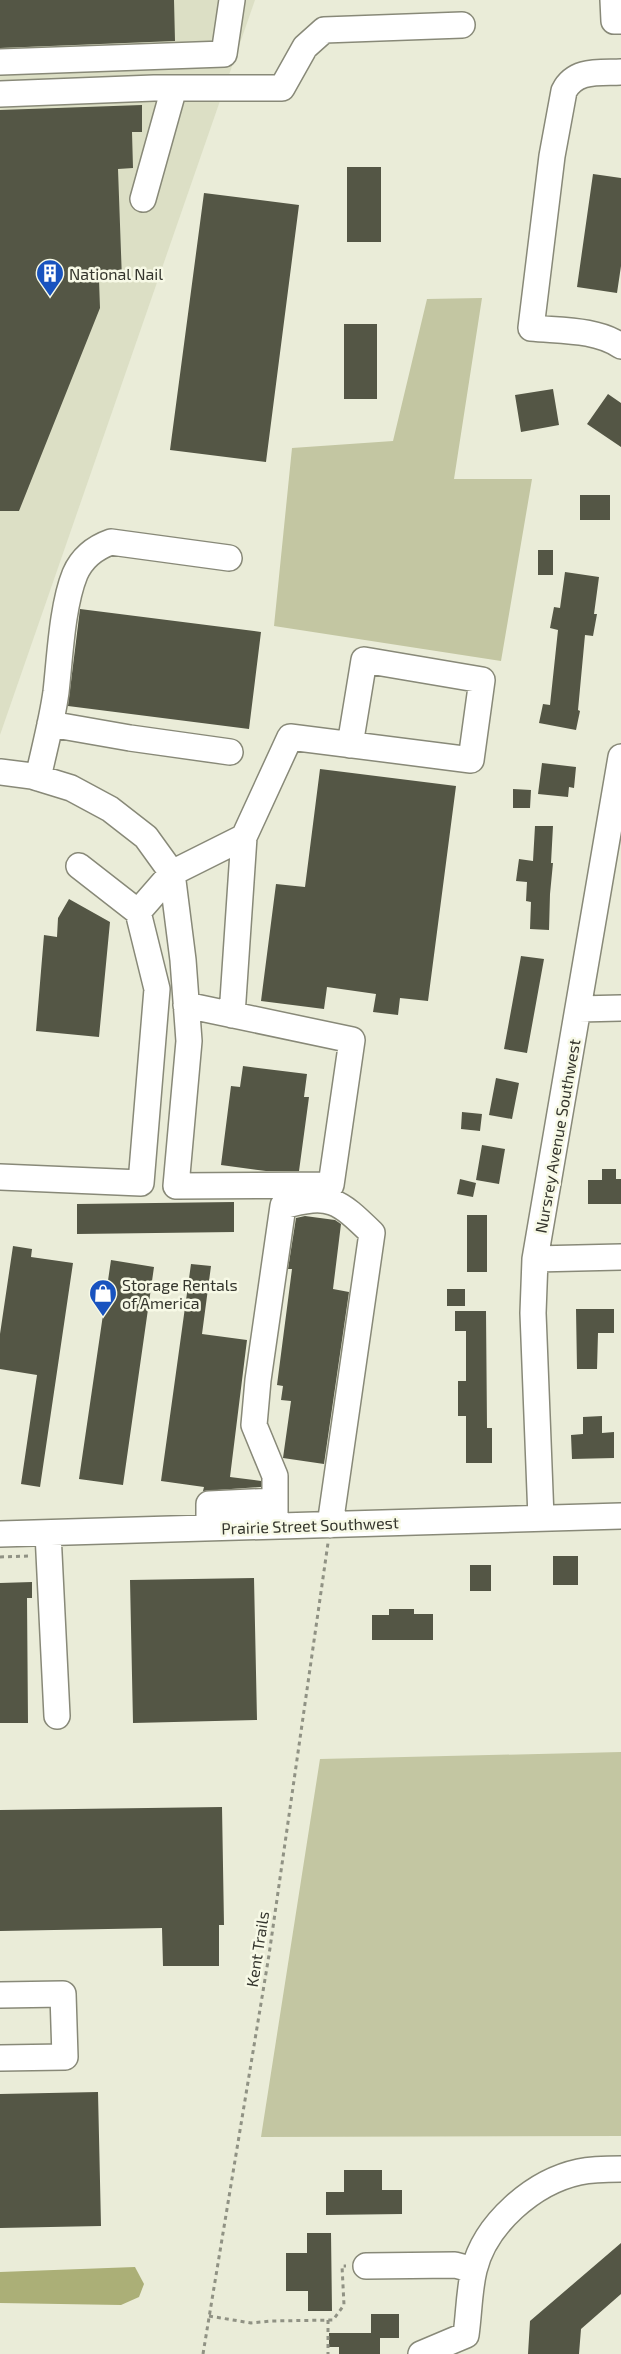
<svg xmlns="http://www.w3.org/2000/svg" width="621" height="2354" font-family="'Exo 2',sans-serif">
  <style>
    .built { fill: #dcdfc5 }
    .green { fill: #c3c6a2 }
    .water { fill: #abaf77 }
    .building { fill: #545645 }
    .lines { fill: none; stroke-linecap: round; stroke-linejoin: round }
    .minor-casing { stroke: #888978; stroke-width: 28 }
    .path { stroke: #909284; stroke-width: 3; stroke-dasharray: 4 4; stroke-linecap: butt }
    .minor { stroke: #fff; stroke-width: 25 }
    .labels { text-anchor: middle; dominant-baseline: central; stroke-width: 5; stroke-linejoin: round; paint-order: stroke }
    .poi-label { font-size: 16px; fill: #34352d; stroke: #f7f9e6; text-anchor: start }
    .street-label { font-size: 16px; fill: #34352d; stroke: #f7f9e6 }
  </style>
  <rect width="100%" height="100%" fill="#eaecd8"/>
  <path class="built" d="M0 0H255L0 735Z"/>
  <path class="green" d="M482 298 454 479H532L501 661 274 626 292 448 393 441 427 299Z
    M621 1752V2136L261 2137 320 1759Z"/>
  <path class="water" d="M135 2267 144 2284 139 2297 121 2305 0 2303V2272Z"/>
  <path class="building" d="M0 0H174L175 41 0 48Z
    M142 105V132H132L133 168 118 169 122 280H99L100 308 19 511H0V110Z
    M347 167H381V242H347Z
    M593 174 621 178V266L617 293 577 287Z
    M204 193 299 205 266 462 170 450Z
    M344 324H377V399H344Z
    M553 389 559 425 521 432 515 395Z
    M608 394 621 403V447L587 424Z
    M580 495H610V520H580Z
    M538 550H553V575H538Z
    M565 572 599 577 594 614H597L593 636 585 635 578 710 580 711 576 730 539 723 543 704 550 705 558 630 550 628 554 607 560 608Z
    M80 609 261 632 249 729 68 706Z
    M542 763 576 767 574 788 569 787 568 797 538 794Z
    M320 769 456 786 428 1001 400 998 398 1015 373 1012 376 994 327 987 324 1009 261 1001 276 884 305 887Z
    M513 789 531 790 530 808H513Z
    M535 826H553L551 863H553L550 894 549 930 530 929 531 902 526 901 527 882 516 881 519 859 533 861Z
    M69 899 110 922 99 1037 36 1031 44 935 57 937 58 918Z
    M521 956 544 959 527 1053 504 1049Z
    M243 1066 307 1074 304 1097H309L299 1171H266L221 1165 231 1086 240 1087Z
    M496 1078 519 1083 512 1119 489 1115Z
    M462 1112 482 1114 480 1131 461 1129Z
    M482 1145 505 1149 499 1184 476 1180Z
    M602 1169H616V1179H621V1204H588V1180H602Z
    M460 1179 476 1183 473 1197 457 1194Z
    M234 1202V1232L77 1234V1204Z
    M467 1215H487V1272H467Z
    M305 1216 335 1220 341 1224 333 1289 349 1292 324 1464 283 1458 291 1401 281 1400 283 1386 277 1385 292 1269H288L296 1218Z
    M13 1246 32 1249 31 1257 73 1263 40 1487 21 1484 37 1375 0 1369V1334Z
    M111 1260 154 1267 123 1485 79 1479Z
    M191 1264 211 1266 202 1334 247 1340 230 1477 261 1481V1487L203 1491 204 1487 161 1481Z
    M447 1289H465V1306H447Z
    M576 1309H614V1333H598L597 1369H577Z
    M455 1311H486L487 1428H492V1463H466V1416H458V1381H466V1331H455Z
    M602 1416V1433L614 1432V1458L572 1459 571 1435 583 1434V1417Z
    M553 1556H578V1585H553Z
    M470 1565H491V1591H470Z
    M254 1578 257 1720 133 1723 130 1580Z
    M32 1582V1598H27L28 1723H0V1583Z
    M389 1609H414V1614H433V1640H372V1615H389Z
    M222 1807 224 1925H219V1966H163L162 1928 0 1931V1810Z
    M98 2092 101 2226 0 2228V2094Z
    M344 2170H382V2190H402V2214L326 2215V2192H344Z
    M307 2233H331L332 2311H308V2291H286V2253H307Z
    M621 2243V2294L581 2329 579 2354H528L530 2321Z
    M371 2314H399V2338H380V2354H339V2347H329V2333H371Z"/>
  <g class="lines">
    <g class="minor-casing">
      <path id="minor" d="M613 0 614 21H621
        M0 62 224 54 232 0
        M621 72C599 73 575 69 564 91L552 156 531 328C560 331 596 329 621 346
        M0 94 154 88H282L305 47 324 30 462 25
        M143 199 174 88
        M50 724 130 738 230 752
        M0 772 32 776 71 788 110 809 146 837 172 873 183 960 189 1041 176 1186 331 1185 352 1040 186 1005
        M38 778C44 750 52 721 56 692 60 657 62 606 75 574 82 558 94 548 111 542L229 558
        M138 912 172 873 244 837
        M579 1009 621 1008
        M232 1015 244 837 290 737 471 760 482 680 364 660 350 745
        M0 1177 141 1183 157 989 138 912 79 866
        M535 1259 621 1257
        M275 1501V1476L254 1425 258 1380 283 1206C330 1193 338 1200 372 1233L330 1525
        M541 1518 533 1313 535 1259 621 757
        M209 1528V1504L275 1501V1518
        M48 1533 57 1716
        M0 1534 621 1516
        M0 1995 63 1994 65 2057 0 2058
        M366 2266 455 2265 474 2270
        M421 2354 466 2335C469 2314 469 2291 474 2270 485 2224 533 2182 579 2172 593 2169 607 2169 621 2169"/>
    </g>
    <path class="path" d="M0 1557 29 1556
      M209 2316 251 2323 271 2321 333 2320 344 2305 342 2266H346
      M328 2320V2354
      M203 2354 269 1955 328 1543"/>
    <use href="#minor" class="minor"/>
  </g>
  <defs>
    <g id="building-pin" transform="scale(1.4375)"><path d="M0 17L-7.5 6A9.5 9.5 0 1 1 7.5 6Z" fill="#1953bf" stroke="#f7f9e6"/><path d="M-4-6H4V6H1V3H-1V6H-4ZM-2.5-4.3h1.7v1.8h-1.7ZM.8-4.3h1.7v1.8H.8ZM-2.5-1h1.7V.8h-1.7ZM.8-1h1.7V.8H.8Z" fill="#fff"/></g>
    <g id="shop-pin" transform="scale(1.4375)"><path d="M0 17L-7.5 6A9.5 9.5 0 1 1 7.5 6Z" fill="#1953bf" stroke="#f7f9e6"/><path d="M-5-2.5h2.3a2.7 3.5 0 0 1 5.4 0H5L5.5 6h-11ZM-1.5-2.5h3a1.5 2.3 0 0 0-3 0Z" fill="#fff"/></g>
  </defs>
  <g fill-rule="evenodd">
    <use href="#building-pin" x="50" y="273"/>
    <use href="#shop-pin" x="103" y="1293"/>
  </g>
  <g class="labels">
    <g class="poi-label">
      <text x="69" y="273">National Nail</text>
      <text x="122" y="1284">Storage Rentals<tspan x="122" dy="18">of America</tspan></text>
    </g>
    <g class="street-label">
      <text transform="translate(557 1136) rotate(-80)">Nursrey Avenue Southwest</text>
      <text transform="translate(310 1525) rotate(-2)">Prairie Street Southwest</text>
      <text transform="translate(257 1949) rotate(-81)">Kent Trails</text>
    </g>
  </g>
</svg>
